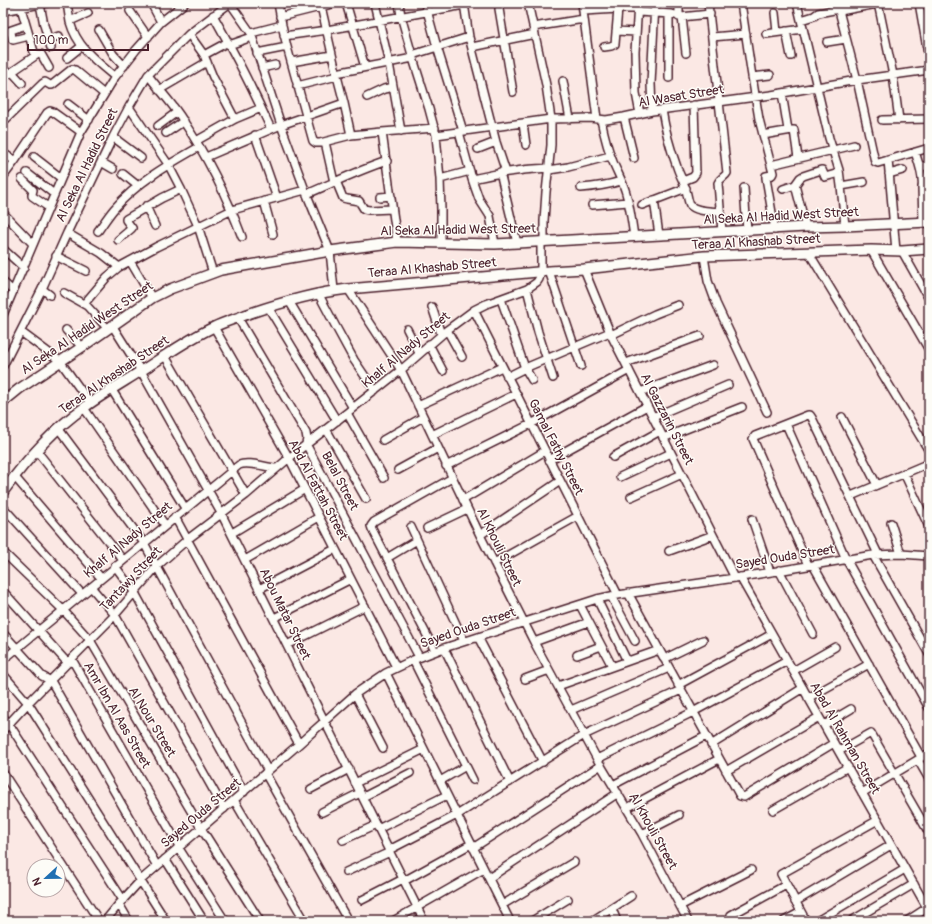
<svg xmlns="http://www.w3.org/2000/svg" width="932" height="924" font-family="Pangolin,sans-serif">
  <style>
    .lines { fill: none; stroke-linecap: round; stroke-linejoin: round }
    .minor-casing { stroke: #4a1f2b; stroke-width: 10 }
    .tertiary-casing { stroke: #4a1f2b; stroke-width: 12 }
    .minor { stroke: #fdfcf7; stroke-width: 7 }
    .tertiary { stroke: #fdfcf7; stroke-width: 9 }
    .labels { text-anchor: middle; dominant-baseline: central; stroke-width: 3; stroke-linejoin: round; paint-order: stroke }
    .street-label { font-size: 13px; fill: #4a1f2b; stroke: #fdfcf7 }
  </style>
  <rect width="100%" height="100%" fill="#fbe8e4"/>
  <filter id="ink" filterUnits="userSpaceOnUse"><feTurbulence type="fractalNoise" baseFrequency=".025" numOctaves="2"/><feDisplacementMap in="SourceGraphic" scale="8" xChannelSelector="R" yChannelSelector="G"/><feConvolveMatrix kernelMatrix="1 2 1 2 8 2 1 2 1" color-interpolation-filters="sRGB"/></filter>
  <g filter="url(#ink)">
    <g class="lines">
      <g class="minor-casing">
        <path id="minor" d="M67 3C68 9 69 16 70 22 77 47 96 61 115 77
          M151 3 161 22
          M230 3 251 33 281 125 305 190 330 251 334 290
          M278 3 282 25 287 47 313 141 316 143H320L351 135 382 132 435 128
          M346 3 365 67
          M375 3 389 63 401 131
          M399 3 401 16 412 55 429 109 436 135 440 179 441 210V242
          M425 3 437 47 463 131
          M464 3 469 37 496 142 506 172
          M528 3 546 85 551 119V145L546 192 544 221V242
          M582 3 597 119
          M638 3 635 52 636 93 640 114
          M679 3V17
          M708 3 727 173C725 177 720 178 718 183L722 232
          M741 3 751 70 759 119 773 173 772 175 766 176V178L775 230
          M797 3 829 138 839 170 841 186 845 226
          M837 3 857 80 875 162 878 163 929 148
          M878 3 893 75 899 120
          M919 3 929 60
          M40 4 44 25 51 48
          M321 6 337 76 344 103 351 135
          M21 8 34 52 36 54H41L49 68
          M499 9 513 92
          M3 11 46 3
          M130 11 148 37
          M584 11 618 9H638
          M840 11 882 3
          M638 12 672 14 681 17 710 14
          M775 13 777 32
          M213 15C234 52 253 90 271 129
          M280 17 336 3
          M682 17 686 53
          M801 20 814 16 818 13 839 9
          M70 21 88 13
          M533 27 584 19
          M99 30 113 54 124 66
          M11 31 12 39 13 40 29 36
          M616 31 636 32
          M786 31 791 56
          M3 33 26 25
          M251 33 282 25
          M189 34 204 55 213 77 235 119
          M766 34 803 29
          M284 36 327 30 464 5
          M712 37 746 34
          M49 39 59 36
          M827 42 846 39
          M229 45 252 37
          M472 47 535 34
          M604 47 611 46 615 44 618 9
          M257 53 287 47
          M204 55 228 42
          M412 55 469 37
          M67 58 82 46
          M291 62 332 55
          M262 68 275 65
          M12 72 22 83
          M336 73 413 58
          M148 75C160 91 174 105 184 122 208 158 227 197 242 237
          M752 77 770 75
          M3 78 38 54
          M669 78V14
          M563 81 570 119
          M297 86 337 76
          M159 90 207 62
          M782 93 788 130
          M367 97 384 89 393 87
          M68 104 89 120
          M129 107 168 164 181 189 198 226 213 273
          M662 110C665 129 670 148 677 167 679 174 683 180 685 187 687 192 688 202 690 205 696 212 713 211 720 212
          M652 111 651 84 655 3
          M624 117 634 158
          M601 120C604 134 607 148 613 162 617 172 623 182 626 193 630 207 632 222 634 237
          M882 120 929 119
          M3 122 42 84 45 82 50 85H52L72 69 75 70 104 94
          M523 123 526 145
          M158 126 177 112
          M382 132 397 242
          M459 132 472 179 479 199 490 216 495 244
          M166 133 184 121
          M255 135 277 198
          M436 135 551 119 590 118 606 120 624 117 652 111 771 95 857 80 929 70
          M763 135 792 130H794L798 158
          M113 137 141 158
          M196 141 235 119 261 108
          M325 142 334 182
          M478 149 496 142
          M915 152C918 161 924 177 922 187L923 222
          M3 153 15 161
          M34 157 61 178
          M206 157 281 125 344 103
          M888 160 896 251
          M101 162 113 169
          M771 165 854 145
          M920 168 929 164
          M549 170 568 167 610 156
          M500 172 517 243
          M27 173 54 194
          M123 174 138 186
          M889 174 903 170
          M3 177 15 161 47 113 50 111 53 112 81 132
          M22 179 33 190 32 194V196L48 207
          M440 179 470 171
          M472 179C497 173 523 169 549 168
          M336 181 343 198 347 199 359 201 364 209 369 210 392 209
          M683 181 693 177 696 173 694 105
          M795 185 806 227
          M841 186 864 182
          M581 188C595 187 608 185 621 181
          M744 188 747 231
          M783 189 795 185 800 178 803 176 821 170H822L825 177 839 173
          M307 194C333 183 359 170 387 161
          M380 197 391 196
          M654 200 659 235
          M264 201 273 234
          M592 205 628 202
          M642 205 686 188
          M146 206 155 226
          M3 213 33 244
          M98 231C103 224 108 216 114 209 137 182 169 164 199 147
          M67 233 101 253 119 267
          M118 240 131 229 132 228 126 220V219L162 198 181 189
          M3 249 24 268
          M871 250 929 350
          M902 251 929 299
          M809 253 929 451
          M56 256 86 271
          M704 256 708 281 716 303 767 412
          M130 261 152 298
          M584 269 611 335 735 578
          M549 271 581 366
          M3 282 13 291
          M42 289 50 295
          M348 289 401 370 480 535 534 642 597 759 642 834 688 921
          M527 289 538 332 553 378
          M64 293 87 306 108 329
          M318 293 336 327 354 360 375 391
          M501 299 525 368 532 380
          M289 301 353 408
          M84 304 107 277 119 267 156 247 232 210 305 190
          M268 307 337 421
          M432 307 441 334
          M474 310 618 595
          M3 315 81 132 115 77 136 50 161 22 185 3
          M238 318 306 433 307 439 306 444 419 657
          M112 325 141 371 221 513 424 921
          M214 327 289 458 396 667
          M407 329 419 353
          M66 330 82 347
          M447 330 462 357
          M21 332 60 361 90 403
          M611 335 655 314 678 305
          M429 344 443 371
          M165 356 246 495
          M626 363 700 336
          M3 366 42 289 67 233 113 137 129 107 148 75 189 34 230 3
          M507 377 525 368 610 332
          M112 390 185 508
          M640 392 713 365
          M418 406 502 367
          M84 408 165 525
          M347 413 384 478
          M653 417 728 385
          M842 417 877 485
          M786 424 846 559 929 708
          M58 428 144 543 268 771
          M326 429 366 499
          M432 435 516 394
          M663 438 742 407
          M383 440 423 417
          M36 450 123 560
          M613 457 660 431
          M549 460 647 406
          M446 466 531 424 629 370
          M398 470 438 448
          M904 473 929 527
          M14 476 101 578
          M620 477 671 453
          M851 496 929 463
          M631 497 682 474
          M463 500 545 451
          M3 507 82 594
          M175 517 299 744
          M752 519 770 572
          M891 523 901 554
          M411 527 464 641
          M427 528 467 509
          M232 533 305 489
          M480 535 560 481
          M669 551 713 535
          M3 552 63 610 90 640 201 828 260 921
          M873 555 929 654
          M387 558 417 540
          M245 560 319 517
          M494 563 578 516
          M808 565 753 439 755 436 808 415H810L812 418 878 554
          M813 565 921 757
          M115 566 135 593 244 792
          M779 570 813 634
          M740 577 929 911
          M91 587 115 615 224 809
          M259 589 335 549
          M3 591 64 659C67 662 70 661 74 663L179 846
          M628 593 740 796 744 797 834 743
          M611 596 635 641
          M597 599 627 661
          M580 605 612 666
          M274 618 351 579
          M3 633 42 676 51 681 157 866
          M478 637 543 762
          M534 642 589 622
          M287 645 365 606
          M444 648 510 782
          M435 651 372 529 371 526 374 522 452 478
          M577 655 601 646
          M664 659 703 640
          M3 660 239 465C248 461 265 467 276 468
          M413 660 473 780
          M793 671 835 647
          M386 673 510 921
          M3 674 28 703 166 921
          M525 679 549 670
          M678 685 772 634
          M558 686 659 650
          M355 694 383 748
          M808 698 869 664
          M571 710 669 668
          M3 717 9 724 123 900
          M824 725 851 709
          M3 730 28 703 115 615 157 566 188 539 246 495 289 458 353 408 401 370 447 330 474 310 486 304 527 289 537 282 539 279 541 272V242
          M711 745 803 688
          M839 751 871 733 929 833
          M597 759 693 712 787 661
          M918 760 929 779
          M726 771 819 717
          M3 773 99 921
          M265 773 348 921
          M440 781 466 766
          M355 783 424 749
          M613 785 706 736
          M311 789 349 769
          M862 793 929 753
          M363 797 410 773
          M234 800 305 921
          M627 808 719 759
          M773 810 848 767
          M322 812 360 793
          M378 829 447 795
          M642 834 679 815
          M343 840 376 825
          M178 847 225 921
          M473 848 601 765
          M389 850 457 815 584 735 681 690
          M165 859 204 921
          M346 872 390 852
          M489 878 618 793
          M404 881 471 844
          M362 900 403 879
          M795 902 891 845
          M119 904 129 921
          M502 905 574 862
          M680 906 751 870
          M612 909 617 921
          M731 915 786 885
          M105 921 119 904 141 880 299 744 355 694 386 673 413 660 444 648 597 599 611 596 735 578 873 555 901 554 929 556
          M393 921 484 869
          M532 921 568 899
          M592 921 631 896
          M784 921 801 912
          M806 921 781 874 878 820
          M817 921 905 869
          M851 921 914 884
          M907 921 927 908"/>
      </g>
      <g class="tertiary-casing">
        <path id="tertiary" d="M3 402 19 389 82 347 152 298 170 289 213 273 221 270 330 251 397 242 495 244 517 243 806 227 845 226 929 222
          M3 492C26 460 52 430 85 407 103 394 122 383 141 371 165 356 188 339 214 327 224 322 235 319 245 315 279 303 313 293 348 289L549 271 584 269 704 256 871 250 902 251 929 249"/>
      </g>
      <use href="#minor" class="minor"/>
      <use href="#tertiary" class="tertiary"/>
    </g>
  </g>
  <g class="labels">
    <g class="street-label">
      <text transform="translate(681 96) rotate(-9)">Al Wasat Street</text>
      <text transform="translate(87 165) rotate(-64)">Al Seka Al Hadid Street</text>
      <text transform="translate(781 216) rotate(-3)">Al Seka Al Hadid West Street</text>
      <text transform="translate(458 230) rotate(-1)">Al Seka Al Hadid West Street</text>
      <text transform="translate(756 242) rotate(-3)">Teraa Al Khashab Street</text>
      <text transform="translate(432 268) rotate(-5)">Teraa Al Khashab Street</text>
      <text transform="translate(87 328) rotate(-34)">Al Seka Al Hadid West Street</text>
      <text transform="translate(406 350) rotate(-40)">Khalf Al Nady Street</text>
      <text transform="translate(114 375) rotate(-34)">Teraa Al Khashab Street</text>
      <text transform="translate(667 419) rotate(63)">Al Gazzarin Street</text>
      <text transform="translate(556 447) rotate(63)">Gamal Fathy Street</text>
      <text transform="translate(340 481) rotate(62)">Belal Street</text>
      <text transform="translate(318 490) rotate(62)">Abd Al Fattah Street</text>
      <text transform="translate(128 540) rotate(-40)">Khalf Al Nady Street</text>
      <text transform="translate(499 547) rotate(64)">Al Khouli Street</text>
      <text transform="translate(785 557) rotate(-9)">Sayed Ouda Street</text>
      <text transform="translate(131 579) rotate(-47)">Tantawy Street</text>
      <text transform="translate(285 614) rotate(64)">Abou Matar Street</text>
      <text transform="translate(468 628) rotate(-19)">Sayed Ouda Street</text>
      <text transform="translate(117 715) rotate(60)">Amr Ibn Al Aas Street</text>
      <text transform="translate(152 722) rotate(59)">Al Nour Street</text>
      <text transform="translate(845 738) rotate(60)">Abad Al Rahman Street</text>
      <text transform="translate(201 813) rotate(-40)">Sayed Ouda Street</text>
      <text transform="translate(653 831) rotate(61)">Al Khouli Street</text>
    </g>
  </g>
  <rect width="932" height="924" fill="none" stroke="#fdfcf7" stroke-width="16"/>
  <rect x="8" y="8" width="916" height="908" fill="none" stroke="#4a1f2b" stroke-width="1.5" filter="url(#ink)"/>
  <g transform="translate(46 878) rotate(248)"><circle r="19" fill="#fdfcf7" stroke="#b5a4a5"/>
  <path d="M0-3L7 15L0 10L-7 15Z" fill="#1f6fb2"/>
  <text y="-6" font-size="11" font-weight="bold" text-anchor="middle" fill="#4a1f2b">N</text>
  </g>
  <path d="M28 44v6h120v-6" fill="none" stroke="#4a1f2b" stroke-width="2"/>
  <text x="34" y="44" font-size="12" fill="#4a1f2b" stroke="#fdfcf7" stroke-width="3" paint-order="stroke">100 m</text>
</svg>
